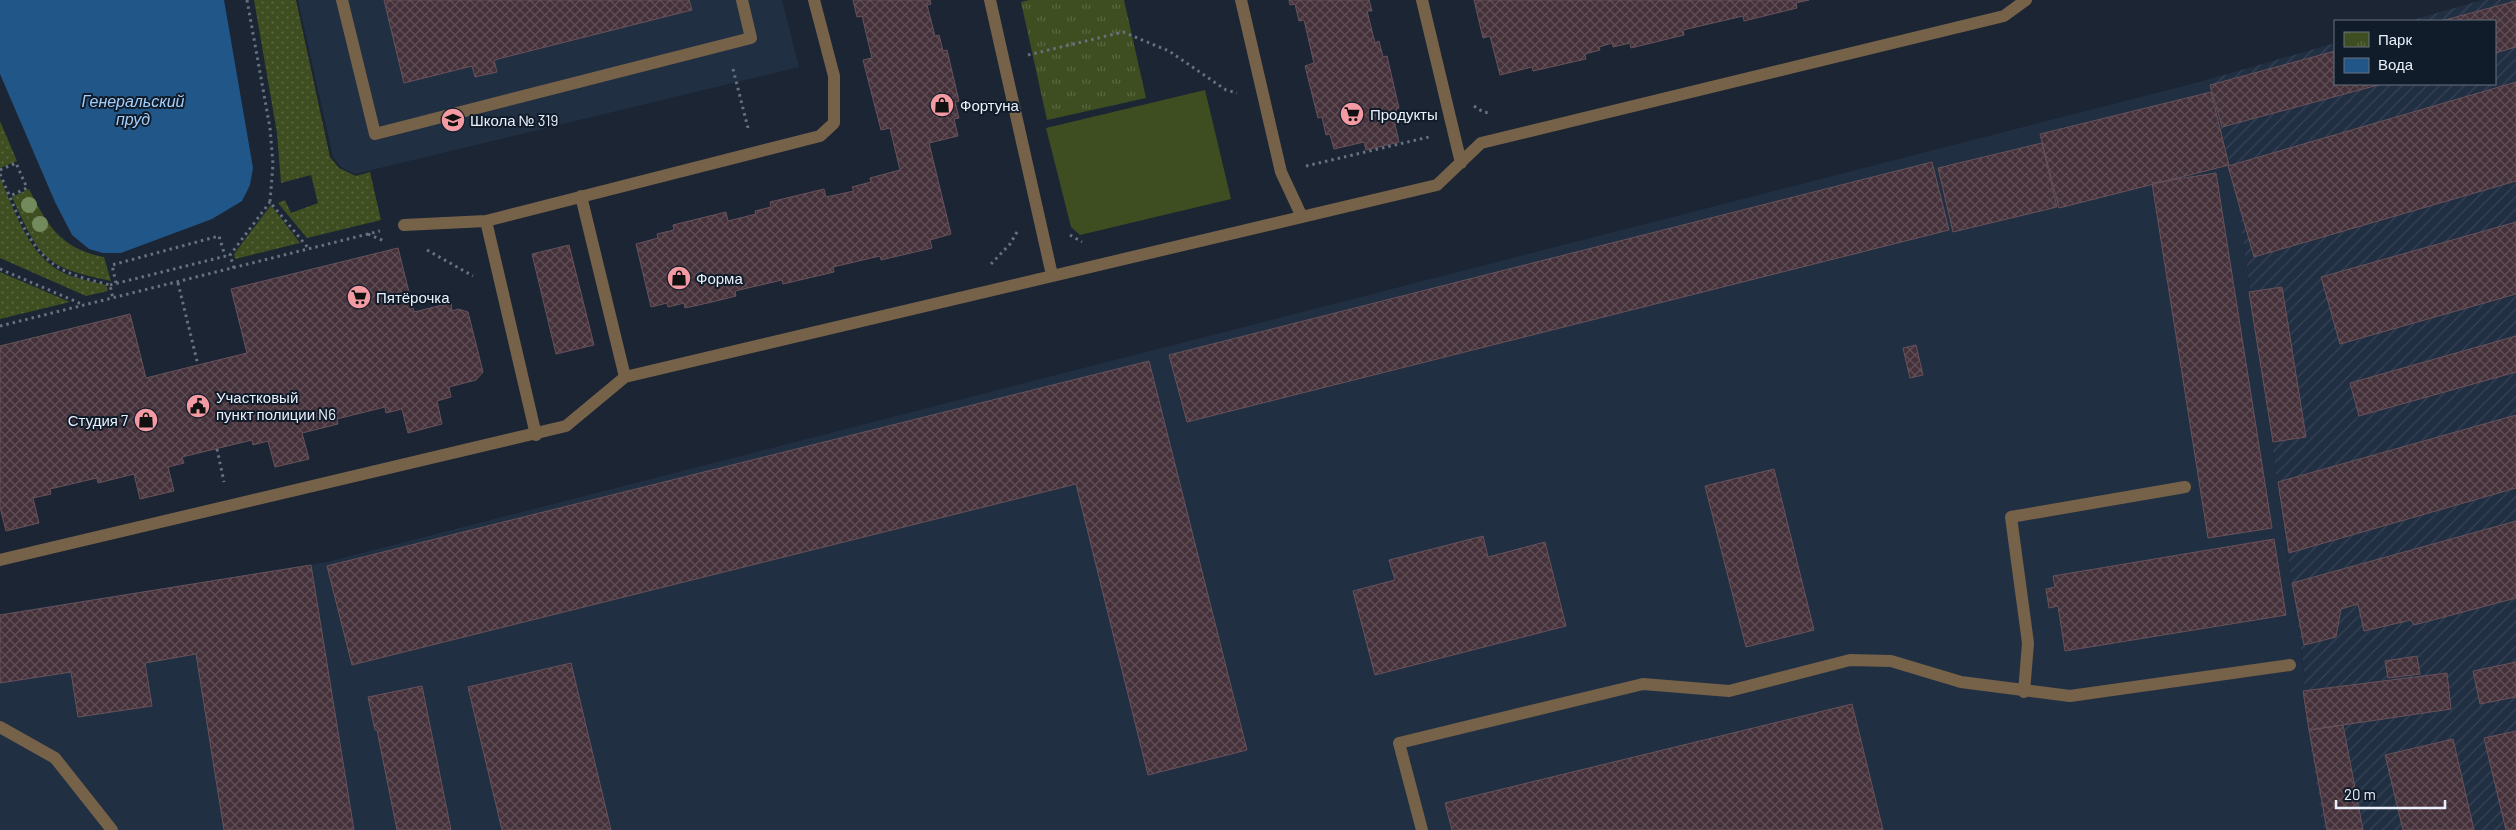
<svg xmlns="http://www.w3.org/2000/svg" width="2516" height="830" font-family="Barlow,sans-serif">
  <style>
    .industrial { fill: url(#industrial-furrows) }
    .built { fill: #212f43 }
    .grass { fill: url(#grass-dots) }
    .park { fill: url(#park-tufts) }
    .garden { fill: #3e4e20 }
    .water { fill: #215688 }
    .building { fill: url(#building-cross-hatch); stroke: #68525b }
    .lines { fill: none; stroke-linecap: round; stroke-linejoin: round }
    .path { stroke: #68717f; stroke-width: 3; stroke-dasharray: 2.5 4; stroke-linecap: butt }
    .service { stroke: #766249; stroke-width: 12 }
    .tree { fill: #728a5c }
    .labels { text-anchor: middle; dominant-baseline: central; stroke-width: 4; stroke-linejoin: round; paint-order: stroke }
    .poi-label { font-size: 15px; fill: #eaf1fc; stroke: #111c2a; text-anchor: start }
    .water-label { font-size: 16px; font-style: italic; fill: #a3cdfa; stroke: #111c2a }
  </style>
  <defs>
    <pattern id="industrial-furrows" width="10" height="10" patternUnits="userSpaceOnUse" patternTransform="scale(1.25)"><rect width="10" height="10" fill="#212f43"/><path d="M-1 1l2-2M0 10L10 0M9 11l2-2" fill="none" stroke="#374356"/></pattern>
    <pattern id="grass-dots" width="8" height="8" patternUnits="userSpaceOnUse" patternTransform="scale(1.25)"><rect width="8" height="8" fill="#3e4e20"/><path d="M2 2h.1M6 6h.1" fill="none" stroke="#5a6841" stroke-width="1.8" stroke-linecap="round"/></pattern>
    <pattern id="park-tufts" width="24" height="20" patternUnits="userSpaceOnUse" patternTransform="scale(1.25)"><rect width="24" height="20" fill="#3e4e20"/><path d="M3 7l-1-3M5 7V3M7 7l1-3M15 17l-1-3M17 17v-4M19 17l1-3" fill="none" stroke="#5a6841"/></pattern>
    <pattern id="building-cross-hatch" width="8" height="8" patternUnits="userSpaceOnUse" patternTransform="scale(1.25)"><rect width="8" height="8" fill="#453139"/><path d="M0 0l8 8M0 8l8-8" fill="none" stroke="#604f57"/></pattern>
  </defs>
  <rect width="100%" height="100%" fill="#1b2534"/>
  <path class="industrial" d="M2482 0H2516V830H2323L2302 692 2305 677 2234 177 2207 80 2335 43V84H2495V21H2409Z"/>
  <path class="built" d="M298 0H782L799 67 355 174 341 167 333 157Z
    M2207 80 2234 177 2305 678 2302 692 2323 830H0V614L327 562Z"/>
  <path class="grass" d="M254 0H296L330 157 339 168 356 176 370 172 381 220 307 238 278 203 285 200 291 213 318 203 311 175 281 183 277 133Z
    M0 121 17 161 0 168Z
    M0 178C16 213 29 259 68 275 80 279 93 282 106 285L108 291 86 296 0 258Z
    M29 189C47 225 61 249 104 257L111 281C43 267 40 258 12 197Z
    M271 205 300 243 235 259 234 254Z
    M0 272 70 302 0 319Z"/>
  <path class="park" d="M1029 0H1124L1146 98 1047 120 1021 2Z"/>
  <path class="garden" d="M1205 90 1231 199 1080 235 1071 227 1046 128Z"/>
  <path class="water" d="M0 0H224L253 168 250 185 242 201 212 219 121 253H103L89 249 72 235 55 202 0 74Z"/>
  <path class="building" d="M384 0H689L692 10 494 60 497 72 475 77 472 66 404 83Z
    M853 0H930L931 4 927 5 935 36 939 35 943 51 947 50 959 101 955 102 959 118 954 119 958 136 929 143 951 234 930 240 932 248 881 260 880 256 833 267 834 272 783 284 782 280 735 291 736 296 712 302 685 308 684 303 668 307 667 303 651 307 636 244 658 238 657 234 674 230 673 225 726 212 728 221 756 214 755 211 771 207 770 202 824 189 826 197 854 191 852 187 871 182 870 178 900 170 890 128 881 130 863 60 872 58 862 16 857 17Z
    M1289 0H1369L1372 11H1367L1375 43 1379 41 1383 57 1387 56 1399 108 1396 109 1400 123 1395 125 1399 142 1366 150 1364 142 1334 149 1330 134 1326 135 1322 117 1318 118 1305 66 1314 63 1304 20 1299 21 1295 4 1290 5Z
    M1474 0H1809L1796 3 1797 8 1744 21 1743 16 1683 30 1684 35 1631 48 1630 43 1613 47 1612 43 1599 47 1600 50 1585 54 1586 59 1533 71 1532 67 1500 75 1490 36 1483 38Z
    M2516 1V47L2495 53V21H2441Z
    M2335 51V84H2382L2222 127 2210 85Z
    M2516 82V181L2254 257 2228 166Z
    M2211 92 2229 165 2059 208 2040 134Z
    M2042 143 2057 207 1953 232 1938 168Z
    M1932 162 1949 230 1187 422 1169 355Z
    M2216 173 2272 528 2208 538 2152 183Z
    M2516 222V294L2340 344 2321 277Z
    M569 245 594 345 556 354 532 254Z
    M398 248 414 312 451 303 452 311 458 309 468 312 483 372 476 380 449 387 451 397 437 401 442 424 408 433 402 409 386 413 385 407 337 419 338 424 302 433 309 459 275 467 268 441 253 445 252 440 182 457 184 463 168 467 174 491 140 499 134 474 98 483 97 478 50 489 51 494 33 498 39 523 6 531 0 507V346L130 314 146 378 198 365 247 353 231 289Z
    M2282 287 2306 437 2273 442 2249 292Z
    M2516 336V372L2359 416 2350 383Z
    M1916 345 1923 375 1910 378 1903 348Z
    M1149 361 1247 750 1148 775 1076 484 352 665 327 566Z
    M2516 415V488L2289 553 2278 482Z
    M1774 469 1814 630 1746 647 1705 486Z
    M2516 521V598L2414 625 2411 620 2364 631 2358 604 2341 609 2336 637 2304 645 2292 583Z
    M1483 536 1488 557 1545 542 1566 626 1375 675 1353 591 1395 580 1389 560Z
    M2274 539 2286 615 2065 651 2058 606 2049 608 2046 589 2055 587 2053 576Z
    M311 565 354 830H224L196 654 145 663 152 706 78 717 71 672 0 683V615Z
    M2417 656 2420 674 2388 678 2385 661Z
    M2516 662V697L2480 704 2473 671Z
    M571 663 611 830H502L468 687Z
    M2447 673 2451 709 2309 730 2303 691Z
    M422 686 451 830H397L377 730H375L368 697Z
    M1852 704 1883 830H1452L1445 803Z
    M2343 725 2363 830H2327L2309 730Z
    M2516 731V830H2506L2484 738Z
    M2453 739 2474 830H2403L2385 755Z"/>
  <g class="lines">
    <path class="path" d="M247 0 270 128 273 164 270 202 309 249
      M1028 55 1123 32 1169 51 1226 90 1237 93
      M733 69 748 128
      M1474 106 1483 112 1490 113
      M1306 166 1429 137
      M0 170 16 163 27 188 10 196
      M0 174C16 209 28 253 65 271 79 278 95 281 110 285L113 299
      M368 234 384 241
      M1070 235 1082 242
      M427 250 473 276
      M991 264 1010 244 1017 232
      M234 268 230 255 270 202
      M0 269 84 305
      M116 283 112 265 219 236 225 256
      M178 283 198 365
      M110 285 230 255
      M0 326 380 231
      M217 449 224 482"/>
    <path class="service" d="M342 0 375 134 751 38 742 0
      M990 0 1052 275
      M1241 0 1281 172 1302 217
      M1422 0 1461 163
      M581 196 625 377
      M486 221 536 435
      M404 225 486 221 820 136 834 123V76L814 0
      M0 560 566 426 625 377 1437 185 1481 143 2004 16 2026 0
      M2024 692 2028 643 2011 517 2185 487
      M0 727 55 758 112 830
      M1422 830 1399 743 1643 684 1729 691 1850 660 1891 661 1961 682 2070 696 2290 665"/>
  </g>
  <g class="tree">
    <circle cx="29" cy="205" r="8"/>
    <circle cx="40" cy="224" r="8"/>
  </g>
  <defs>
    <g id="shop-disc" transform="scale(1.25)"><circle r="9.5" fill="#f49aa2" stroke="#111c2a"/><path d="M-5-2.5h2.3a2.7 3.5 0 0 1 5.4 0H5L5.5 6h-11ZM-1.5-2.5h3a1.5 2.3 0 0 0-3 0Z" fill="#111"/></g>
    <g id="supermarket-disc" transform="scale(1.25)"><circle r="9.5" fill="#f49aa2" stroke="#111c2a"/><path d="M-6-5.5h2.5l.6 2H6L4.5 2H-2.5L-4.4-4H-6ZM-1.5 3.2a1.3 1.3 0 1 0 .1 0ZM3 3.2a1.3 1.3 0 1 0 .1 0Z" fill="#111"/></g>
    <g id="school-disc" transform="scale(1.25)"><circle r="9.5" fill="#f49aa2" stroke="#111c2a"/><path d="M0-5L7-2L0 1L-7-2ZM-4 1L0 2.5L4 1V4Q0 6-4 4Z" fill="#111"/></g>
    <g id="civic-disc" transform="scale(1.25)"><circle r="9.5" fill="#f49aa2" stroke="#111c2a"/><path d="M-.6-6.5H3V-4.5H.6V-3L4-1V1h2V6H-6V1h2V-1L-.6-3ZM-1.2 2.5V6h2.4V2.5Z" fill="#111"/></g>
  </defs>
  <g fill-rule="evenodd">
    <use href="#shop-disc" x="942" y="105"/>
    <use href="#supermarket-disc" x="1352" y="114"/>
    <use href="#school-disc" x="453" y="120"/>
    <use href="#shop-disc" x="679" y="278"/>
    <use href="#supermarket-disc" x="359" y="297"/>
    <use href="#civic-disc" x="198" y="406"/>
    <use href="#shop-disc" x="146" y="420"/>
  </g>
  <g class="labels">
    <g class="poi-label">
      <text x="960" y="105">Фортуна</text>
      <text x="1370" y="114">Продукты</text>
      <text x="470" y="120">Школа № 319</text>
      <text x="696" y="278">Форма</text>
      <text x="376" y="297">Пятёрочка</text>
      <text x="216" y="397">Участковый<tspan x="216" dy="17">пункт полиции N6</tspan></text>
      <text x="128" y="420" text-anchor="end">Студия 7</text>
    </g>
    <g class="water-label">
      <text x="133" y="100">Генеральский<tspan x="133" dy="18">пруд</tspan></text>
    </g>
  </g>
  <rect x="2334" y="20" width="162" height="65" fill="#111c2a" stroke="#68717e"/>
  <rect x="2344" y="32" width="25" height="15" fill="url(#park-tufts)" stroke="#68717e"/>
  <text x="2378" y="45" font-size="15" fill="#eaf1fc">Парк</text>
  <rect x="2344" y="58" width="25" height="15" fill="#215688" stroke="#68717e"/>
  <text x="2378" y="70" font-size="15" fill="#eaf1fc">Вода</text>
  <path d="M2336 800v8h109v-8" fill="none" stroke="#eaf1fc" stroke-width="2.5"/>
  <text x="2344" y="800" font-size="15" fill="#eaf1fc" stroke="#111c2a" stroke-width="4" paint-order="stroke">20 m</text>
</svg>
